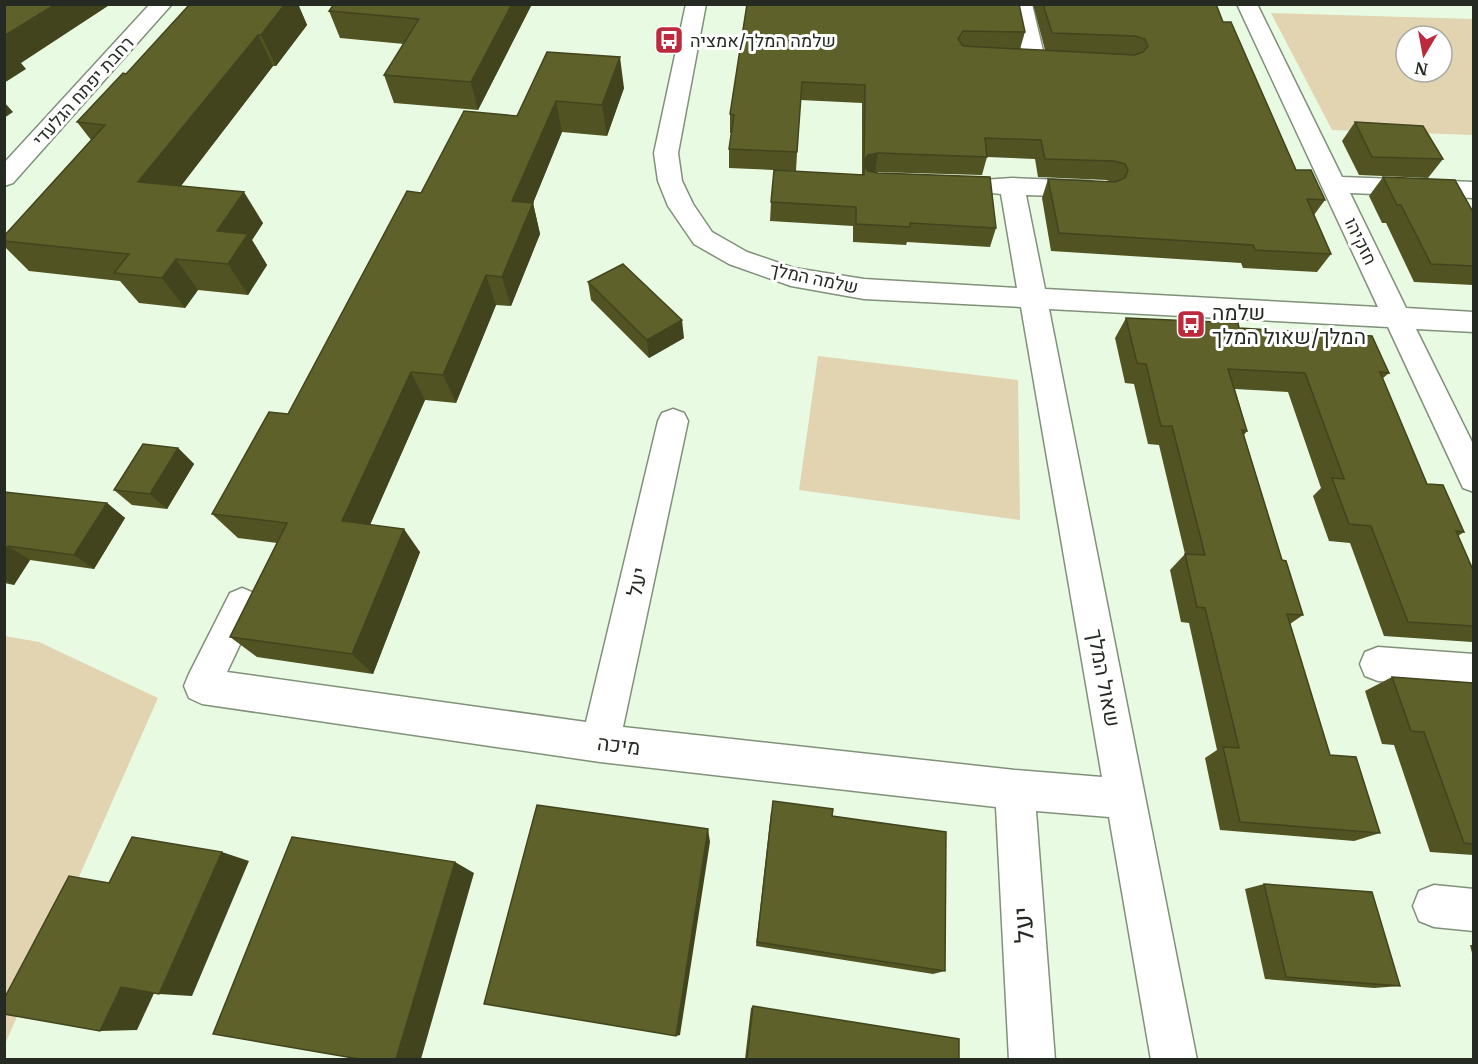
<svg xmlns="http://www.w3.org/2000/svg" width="1478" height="1064" font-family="Merriweather,Heebo,serif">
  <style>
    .green { fill: #e2d4b0; fill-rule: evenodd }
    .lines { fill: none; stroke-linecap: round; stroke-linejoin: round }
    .minor-casing { stroke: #81907a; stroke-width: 3 }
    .minor { fill: #fff; fill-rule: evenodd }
    .wall { fill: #515323 }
    .shaded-wall { fill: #42441d }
    .building { fill: #5e6129; stroke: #42441d; stroke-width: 1.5 }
    .labels { text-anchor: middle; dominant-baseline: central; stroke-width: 6; stroke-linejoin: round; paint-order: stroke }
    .far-poi-label { font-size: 18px; fill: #252b22; stroke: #fff; text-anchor: start }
    .far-street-label { font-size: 18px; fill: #252b22; stroke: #fff }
    .poi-label { font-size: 21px; fill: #252b22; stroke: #fff; text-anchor: start }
    .street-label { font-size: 21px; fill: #252b22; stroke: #fff }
    .near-street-label { font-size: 26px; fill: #252b22; stroke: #fff }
  </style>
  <rect width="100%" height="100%" fill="#e9fae2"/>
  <path class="green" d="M1271 13 1473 19V135L1332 130ZM1406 36H1442V72H1406Z
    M818 356 1018 380 1020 520 799 490Z
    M5 636 39 642 158 698 5 1044Z"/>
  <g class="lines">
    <g class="minor-casing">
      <path id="minor" d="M150 4H172L13 183 4 186V163Z
        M686 4H706L678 153 682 181 693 204 712 232 747 252 794 268 864 279 1017 288 1001 194 982 192 979 186 982 180 1012 178 1089 181 1098 183 1101 189 1098 195 1089 197 1026 195 1045 289 1378 307 1237 4H1257L1342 177 1474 182V198L1350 193 1406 308 1474 312V332L1416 329 1474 446V492L1463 488 1388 327 1049 309 1197 1060H1151L1109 817 1036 811 1055 1060H1009L996 807 600 762 202 704 189 698 184 686 189 674 230 593 242 588 254 593 259 604 227 672 586 722 658 421 662 413 673 409 684 413 688 421 623 727 1015 770 1102 777 1021 307 864 299 791 286 729 264 694 244 668 206 658 181 654 153Z
        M1012 4H1032L1045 59 1042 64 1034 65 1026 64 1023 59Z
        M1378 647 1474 654V688L1378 681 1365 676 1360 664 1365 652Z
        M1434 885 1474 889V931L1434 927 1419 921 1413 906 1419 891Z"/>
    </g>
    <use href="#minor" class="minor"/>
  </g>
  <path class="wall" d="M190 4H298L307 25 276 66H273L181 186 263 223 252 240 267 265 248 295 198 290 185 308 139 303 120 281 29 271 4 246V236L91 140 77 122 126 74Z
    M334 4H532L478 110 394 103 384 75 404 44 340 38 329 11Z
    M747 4 1025 32 1020 49 1045 50 1033 4H1216L1223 22 1296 170 1325 200 1314 215 1331 254 1317 272 1243 268 1241 263 1051 251 1042 198 1048 179 1112 182 1106 180 1038 177 1035 159 987 157 982 175 873 172 996 228 990 247 907 242 906 245 853 242V226L770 221 771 202 862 174V103L800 100 796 171 729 168V149L731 133H730V114Z
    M547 52 624 88 607 136 562 132 533 203 540 234 511 306 496 305 456 403 425 400 370 525 420 552 373 674 257 657 230 637 277 543 238 538 212 514 288 414 421 193 517 116Z
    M1355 122 1443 159 1428 178 1359 175 1342 141Z
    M1383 177 1473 212V285L1414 282 1386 223H1382L1369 196Z
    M588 282 684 338 649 358 591 300Z
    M1126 318 1239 328 1389 373 1382 379 1427 484 1464 532 1458 536 1473 570V641L1472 642 1384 636 1350 543 1329 541 1313 496 1321 488 1288 392 1235 389 1247 431 1244 435 1282 560 1303 615 1290 624 1330 755 1380 833 1354 841 1220 830 1205 758 1217 750 1189 623 1181 622 1170 570 1185 554 1159 445 1148 444 1134 384 1125 383 1115 338Z
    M178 448 194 464 167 509 132 505 114 490Z
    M4 492 107 503 125 518 94 569 30 560 14 585 4 583Z
    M1392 677 1473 683V855L1430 852 1394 745 1382 744 1365 691Z
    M771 812 832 816 945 971 933 974 756 946Z
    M1264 884 1400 986 1374 988 1265 979 1245 889Z
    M1470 945H1473V957Z
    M753 1006 959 1059H745L751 1008Z"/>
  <path class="shaded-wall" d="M56 4H111L21 63 26 69 4 83V36Z
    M285 4H298L307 25 276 66 261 35Z
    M512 4H532L478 110 471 82Z
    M258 35 273 66 160 213 138 182Z
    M620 57 624 88 607 136 602 105Z
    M556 101 562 132 533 203 540 234 511 306 502 277 512 201Z
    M4 102 13 112 4 118Z
    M878 153 875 172 866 174 864 166 862 180 864 161 868 155Z
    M244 192 263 223 252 240 267 265 248 295 228 264 217 231Z
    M176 259 198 290 185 308 162 278Z
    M486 275 496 305 456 403 443 375Z
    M682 320 684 338 649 358 647 340Z
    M411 372 425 400 361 545 342 521Z
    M178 448 194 464 167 509 150 494Z
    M107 503 125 518 94 569 74 555Z
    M404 529 420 552 373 674 352 654Z
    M8 546 30 560 14 585 4 579V551Z
    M708 829 710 842 680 1035 676 1036Z
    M222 852 249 861 192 996 159 994Z
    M455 862 474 873 421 1059H396Z
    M121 987 156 989 137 1030 100 1031Z"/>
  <path class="building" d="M4 4H56L4 36Z
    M190 4H285L261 35H258L138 182 244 192 217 231 248 234 228 264 176 259 162 278 114 273 129 254 4 241V236L105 125 77 122 123 73 126 74Z
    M334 4H512L471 82 384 75 419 19 329 11Z
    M747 4H1019L1025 32 963 31 958 39 963 46 1135 55 1143 52 1148 46 1145 39 1135 36 1052 33 1043 4H1216L1223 22H1231L1296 170H1311L1325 200 1307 199 1331 254 1255 250 1253 245 1059 233 1048 179 1115 182 1125 178 1128 170 1125 164 1114 161 1045 159 1041 140 985 138 987 157 878 153 868 155 864 161 865 85 802 82 797 152 729 149 734 115 730 114Z
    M547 52 620 57 602 105 556 101 512 201 533 203 502 277 486 275 443 375 411 372 342 521 404 529 352 654 230 637 287 523 212 514 269 412 288 414 407 191 421 193 464 111 517 116Z
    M1355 122 1423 126 1443 159 1372 157Z
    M864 166 868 171 878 173 990 177 996 228 910 223V227L856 224V207L771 202 774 170 864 175Z
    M1383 177 1455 180 1473 212V266L1431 264 1401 205H1397Z
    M623 264 682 320 647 340 588 282Z
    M1126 318 1238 323 1239 328 1372 336 1389 373 1380 372 1427 484 1443 485 1464 532 1456 531 1473 570V626L1408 622 1371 526 1349 524 1332 478 1344 479 1305 373 1228 369 1247 431 1242 430 1282 560 1286 561 1303 615 1287 614 1330 755 1356 757 1380 833 1240 822 1223 747 1239 748 1205 608 1197 607 1185 554 1205 555 1172 426H1161L1146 364 1137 363Z
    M143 444 178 448 150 494 114 490Z
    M4 492 107 503 74 555 8 546 4 551Z
    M1392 677 1473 683V844L1464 843 1424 732 1411 731Z
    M773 801 833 809 832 816 946 832 945 971 757 942Z
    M537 805 708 829 676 1036 484 1004Z
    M132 837 222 852 159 994 121 987 100 1031 4 1014V999L69 876 109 883Z
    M292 837 455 862 396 1059H359L213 1034Z
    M1264 884 1372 892 1400 986 1286 977Z
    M753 1006 959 1039V1059H747Z"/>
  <defs>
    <g id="bus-square" transform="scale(1.5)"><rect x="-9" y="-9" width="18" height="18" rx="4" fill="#bc2b3d" stroke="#fff"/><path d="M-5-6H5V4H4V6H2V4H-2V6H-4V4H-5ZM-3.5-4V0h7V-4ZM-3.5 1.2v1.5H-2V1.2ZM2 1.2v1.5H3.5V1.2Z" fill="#fff"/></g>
  </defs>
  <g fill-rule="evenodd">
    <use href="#bus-square" x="669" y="40"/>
    <use href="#bus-square" x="1191" y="324"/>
  </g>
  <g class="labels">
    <g class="far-poi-label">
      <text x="690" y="40">שלמה המלך/אמציה</text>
    </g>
    <g class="far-street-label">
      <text transform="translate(83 91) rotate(-48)">רחבת יפתח הגלעדי</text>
      <text transform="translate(1361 241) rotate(64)">חזקיהו</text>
      <text transform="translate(814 278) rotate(12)">שלמה המלך</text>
    </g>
    <g class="poi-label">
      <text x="1212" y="312">שלמה<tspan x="1212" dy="24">המלך/שאול המלך</tspan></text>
    </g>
    <g class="street-label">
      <text transform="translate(637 582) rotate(-77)">יעל</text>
      <text transform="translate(1104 678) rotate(79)">שאול המלך</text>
      <text transform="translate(619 745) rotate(7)">מיכה</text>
    </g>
    <g class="near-street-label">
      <text transform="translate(1023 925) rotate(-94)">יעל</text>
    </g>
  </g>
  <rect width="1478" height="1064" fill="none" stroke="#252b22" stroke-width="12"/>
  <g transform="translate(1424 54) rotate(190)"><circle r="28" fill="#ffffff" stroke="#a8aaa7" stroke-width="1.5"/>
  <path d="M0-4.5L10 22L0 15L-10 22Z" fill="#bc2b3d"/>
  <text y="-9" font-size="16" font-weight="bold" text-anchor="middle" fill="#252b22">N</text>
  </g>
</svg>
